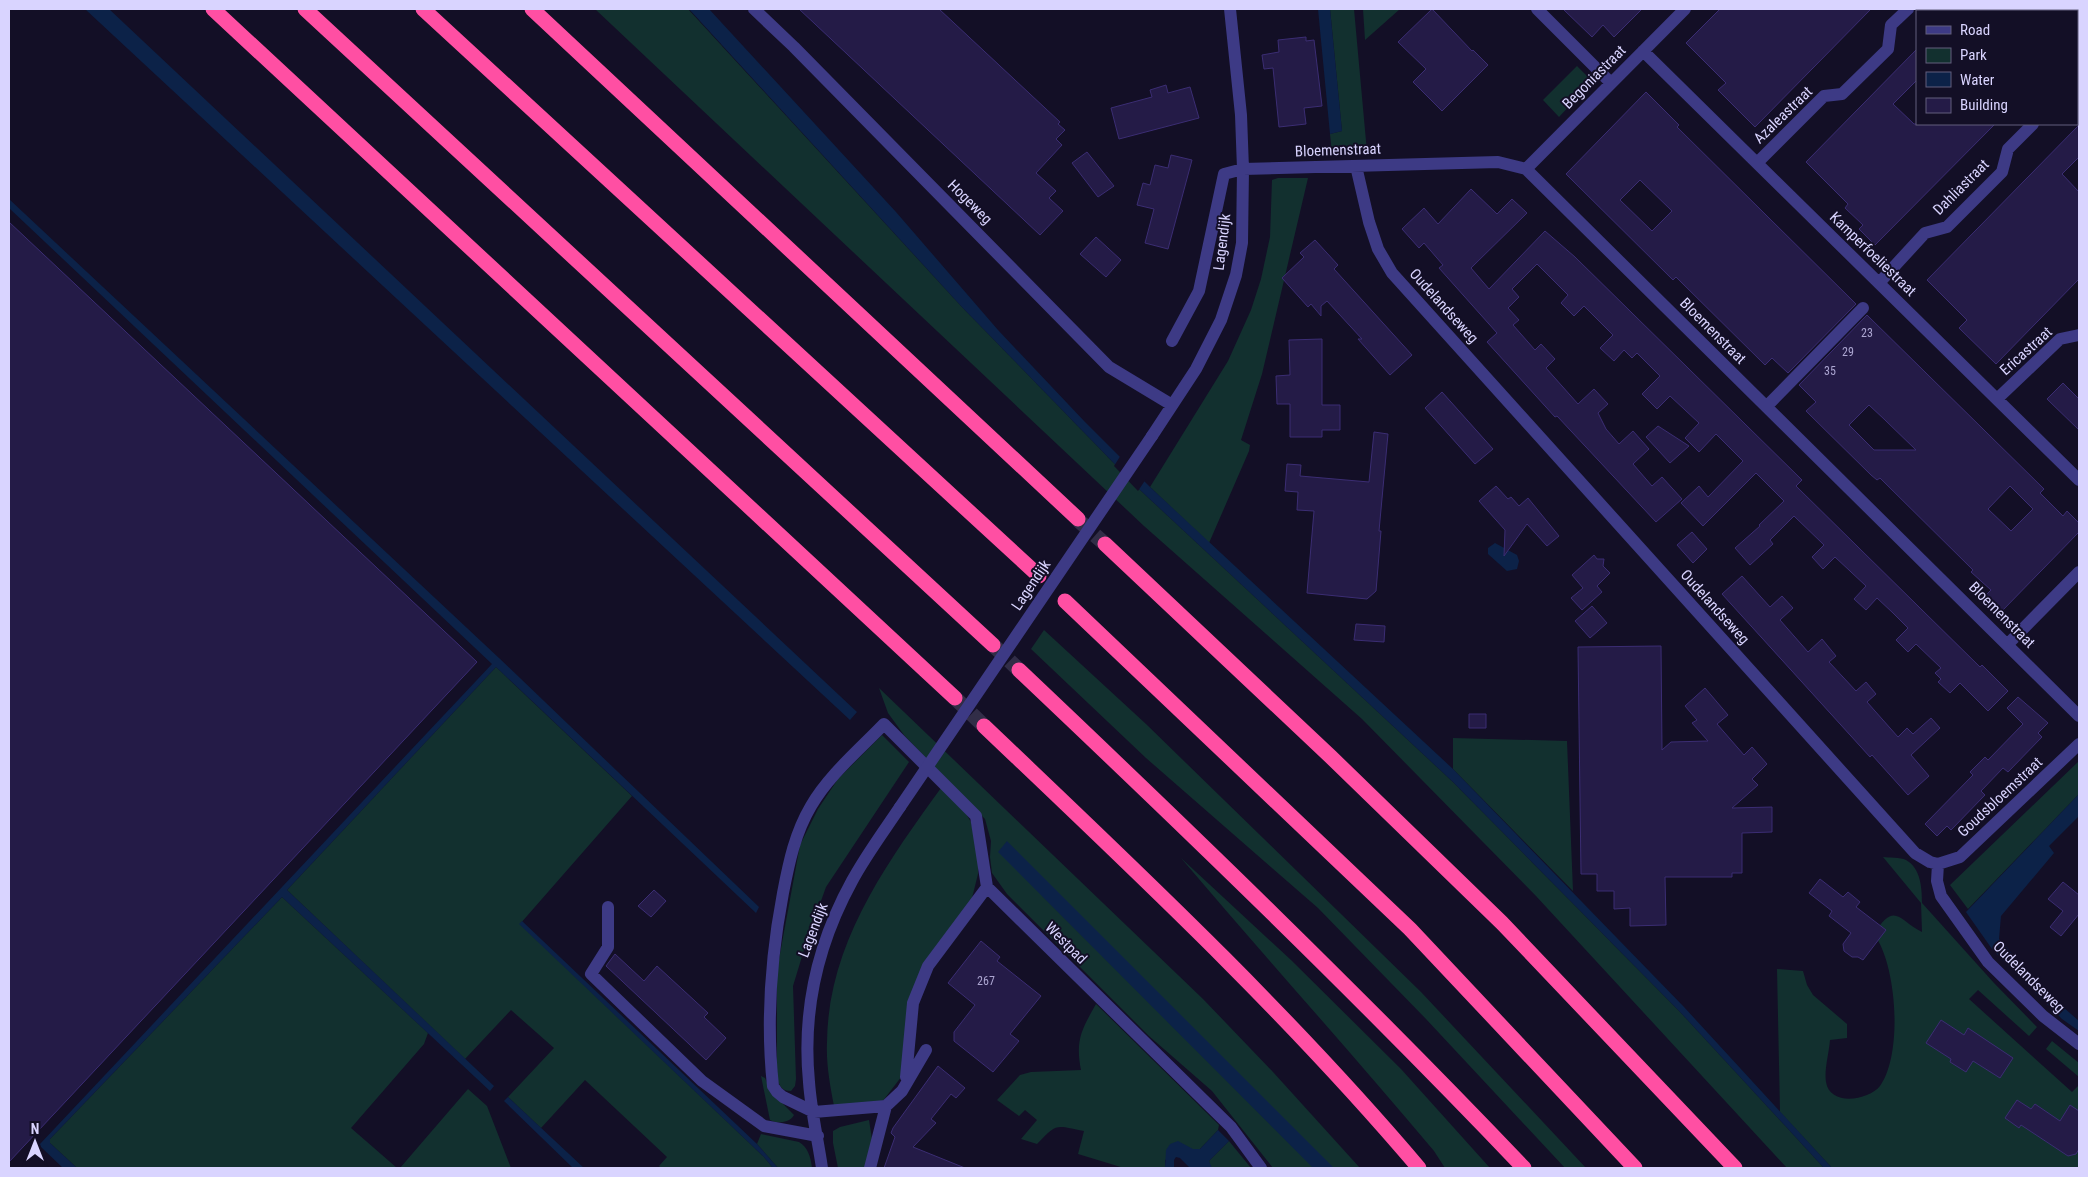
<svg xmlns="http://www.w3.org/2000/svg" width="2088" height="1177" font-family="'Roboto Condensed',sans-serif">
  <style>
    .green { fill: #12302f }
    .water { fill: #0c2248 }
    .pier { fill: #130f26 }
    .building { fill: #241b47; stroke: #3b2d73; fill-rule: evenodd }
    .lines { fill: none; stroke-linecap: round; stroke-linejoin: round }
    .highway-tunnel { stroke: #312d47; stroke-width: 15; stroke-dasharray: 15 8; stroke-linecap: butt }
    .minor { stroke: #3d3a85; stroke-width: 12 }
    .highway { stroke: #ff4fa3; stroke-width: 15 }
    .minor-bridge { stroke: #3d3a85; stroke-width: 12 }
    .labels { text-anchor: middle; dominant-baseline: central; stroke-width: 4; stroke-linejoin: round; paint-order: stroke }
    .number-label { font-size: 12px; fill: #aca6d1 }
    .street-label { font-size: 15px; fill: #d9d4ff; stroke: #130f26 }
  </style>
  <rect width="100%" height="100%" fill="#130f26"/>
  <path class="green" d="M595 9H688L961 306 1139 489 1453 782 1682 1014 1824 1168H1787L1536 896 1362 719 1144 526Z
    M1330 9H1354L1367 152 1332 153 1330 134 1342 131Z
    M1363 9H1400L1365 40Z
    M1577 66 1588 77V86L1559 117 1543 100Z
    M1278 178H1308L1262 374 1241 440 1250 445 1249 451 1209 543 1150 487 1228 361 1251 310 1261 279 1270 237 1272 180Z
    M1044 630 1146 724 1421 992 1586 1168H1565L1426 1019 1318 908 1146 758 1031 649Z
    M496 667 632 796 520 924 764 1157 773 1168H661L659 1166 667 1157 585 1080 541 1128 508 1097 554 1048 511 1010 465 1059 287 890Z
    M879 688 1203 999 1273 1072 1360 1168H1273L1212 1091 1149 1036 1007 894 992 873 990 857 991 841 985 819 904 735 888 713Z
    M882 735 909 762 826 887 807 940 793 986 796 1079 795 1086 791 1091C782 1091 780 1087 777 1079V970L800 845 818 809 838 779Z
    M1453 738 1567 741 1573 891 1453 769Z
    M2079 761V794L1968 909 1950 885Z
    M941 788 962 807 971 822 978 855V874L972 898 923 968 905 1072 882 1102 834 1106C830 1085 826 1064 827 1042 828 944 886 864 941 788Z
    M1883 857C1889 858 1900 857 1906 860 1921 868 1922 889 1922 903L1994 983 2037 1027 2029 1036 1978 990 1969 999 2072 1092 2079 1085V1168H1832L1780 1112 1777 969 1803 971 1807 985 1813 995 1847 1024V1038L1830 1040C1829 1053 1824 1070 1826 1082 1830 1107 1869 1100 1880 1086 1903 1054 1897 965 1874 934 1895 901 1898 920 1922 932L1921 903Z
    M1181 858 1291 960 1401 1069 1490 1168H1445L1434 1151C1351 1052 1265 957 1181 858Z
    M282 897 428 1033 424 1044 351 1128 397 1168H77L50 1143V1139Z
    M1096 1004 1219 1125 1218 1130 1200 1149H1193L1165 1160V1168H1124L1078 1154 1084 1131C1055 1125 1057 1123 1037 1144L1021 1139 1037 1120 1025 1110 1019 1116 997 1100 1020 1075 1031 1072 1081 1070C1075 1040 1082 1029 1096 1004Z
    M2052 1041 2079 1063V1077L2046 1049Z
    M761 1076 765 1078C772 1095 782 1102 794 1115 790 1123 777 1124 770 1120Z
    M468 1089 487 1106 511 1168H400Z
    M869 1120 874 1152 868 1168H838L833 1143V1131L840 1127Z
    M761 1134 799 1142C808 1147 811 1158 812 1168H778L757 1144Z
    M1229 1141 1251 1168H1212L1210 1166 1209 1161Z"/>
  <path class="water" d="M85 9H109L857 712 850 720Z
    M689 9H709L896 212 998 330 1085 422 1150 487 1453 769 1684 1007 1832 1168H1824L1682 1014 1453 782 1139 489 961 306Z
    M1318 9H1330L1342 131 1330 134Z
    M9 199 499 658 759 907 756 913 496 667 287 890 494 1086 490 1091 282 897 50 1139V1143L77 1168H63L41 1147 40 1144 492 664 9 208Z
    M1495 543 1517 555 1519 561 1517 569 1507 571 1488 554V548Z
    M2079 794V816L2049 846 2054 853 2001 916 1999 939 2047 993 2079 1021V1031L2062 1019 1992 949 1966 912Z
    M1007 841 1334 1168H1313L998 852Z
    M522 921 757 1144 778 1168H773L764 1157 519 924Z
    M508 1097 584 1168H573L504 1101Z
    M1218 1130 1229 1141 1209 1161 1212 1168H1190L1180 1158 1176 1157 1174 1160V1168H1165L1166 1150 1170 1144 1178 1141 1193 1149H1200Z"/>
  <path class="pier" d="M1121 455 1146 479 1138 491 1114 466Z"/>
  <path class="building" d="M799 9H939L1060 122 1058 124 1065 130 1056 139 1062 145 1036 173 1056 191 1049 198 1063 211 1040 235Z
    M1432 9 1472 51 1473 50 1488 65 1442 111 1413 82 1426 69 1398 42Z
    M1563 9H1642L1614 37 1603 25 1592 37Z
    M1720 9H1871L1755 127 1718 90 1726 83 1686 43Z
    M1306 37V41L1314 40 1322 106 1304 108 1306 124 1279 127 1273 68 1264 69 1262 55 1279 52 1278 40Z
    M1917 49V80L1893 104 1914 124H1995L1875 245 1859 229 1863 225 1845 208 1848 204 1806 162Z
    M1166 85 1168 93 1190 87 1199 118 1119 139 1111 108 1152 97 1150 90Z
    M1646 92 1679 125 1677 127 1856 304 1788 373 1772 358 1765 365 1676 277 1673 280 1566 174ZM1640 180 1672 211 1652 231 1620 200Z
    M2079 125V157L2062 174 2079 192V279L1996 364 1959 328 1967 320 1927 280Z
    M1087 152 1114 186 1098 197 1072 163Z
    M1171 155 1192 160 1168 249 1145 243 1154 209 1137 205 1143 183 1150 185 1155 165 1168 168Z
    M1471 189 1497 214 1512 199 1527 213 1471 268 1489 289 1545 231 1575 257 1802 480 1796 486 1980 667 1982 665 2008 691 1988 711 1960 683 1950 693 1938 682 1941 679 1935 673 1941 668 1916 644 1908 652 1896 640 1908 628 1893 613 1877 598 1866 610 1854 599 1866 586 1835 557 1823 569 1812 557 1824 545 1794 516 1770 540 1773 544 1750 565 1735 548 1760 526 1759 525 1784 501 1756 473 1703 526 1681 503 1699 486 1708 497 1743 461 1716 434 1699 452 1685 438 1699 423 1670 396 1657 409 1642 394 1660 376 1637 353 1632 358 1624 350 1614 361 1600 348 1613 335 1584 306 1574 316 1561 303 1568 295 1537 264 1512 289 1519 297 1508 308 1519 320 1513 325 1535 350 1541 344 1555 359 1546 368 1578 404 1594 389 1608 404 1598 413 1606 429 1619 444 1633 431 1649 449 1633 464 1652 486 1662 477 1682 499 1656 522 1557 416 1555 417 1487 342 1497 333 1439 268 1443 265 1424 243 1419 248 1402 229 1424 208 1438 224Z
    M9 222 477 662 9 1162Z
    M1096 237 1121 260 1106 277 1080 254Z
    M1315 240 1338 265 1334 269 1412 355 1390 375 1358 339H1362L1327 301 1321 306V316L1311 304 1308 307 1282 278 1304 257 1300 253Z
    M1867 315 2044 489 2040 493 2063 516 2067 511 2079 523V532L2002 611 1986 595 1991 590 1971 572 1973 570 1880 478 1877 480 1871 475 1806 411 1816 402 1799 385ZM1869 405 1885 420 1916 450H1874L1849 425ZM2010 486 2033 509 2011 531 1988 509Z
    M1322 339V405H1340V430H1322V437H1290V404H1277L1276 376 1290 375 1289 340Z
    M2063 383 2079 399V430L2047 399Z
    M1442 392 1493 449 1475 464 1425 408Z
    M1658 426 1689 446 1670 463 1646 437Z
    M1374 432 1388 434 1379 531H1381L1376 591 1367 599 1307 593 1314 511 1297 510 1298 492 1285 491 1287 464 1301 465 1300 476 1369 482Z
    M1496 486 1508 499 1511 497 1519 506 1528 498 1559 536 1547 546 1527 524 1504 556 1505 530 1479 501Z
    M1692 532 1707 549 1693 563 1677 545Z
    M1594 555 1597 559H1604L1603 566 1610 573 1597 586 1602 592 1582 610 1571 598 1583 588 1572 575Z
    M1742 576 1770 607 1782 596 1793 608 1780 620 1808 652 1822 639 1836 656 1829 662 1856 691 1866 682 1876 694 1867 702 1898 737 1907 728 1913 734 1931 718 1940 728 1911 755 1929 776 1908 795 1872 755 1870 757 1722 594Z
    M1592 606 1607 623 1590 638 1575 621Z
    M1356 624 1385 626 1384 642 1354 640Z
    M1661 646 1662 750 1671 742 1708 741 1692 723 1697 720 1685 706 1705 688 1728 715 1717 724 1744 755 1752 747 1767 764 1752 779 1758 785 1732 808 1772 807V832L1742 833V873H1732V877H1665L1666 925 1630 926V908L1614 909V891H1597V874H1581L1578 647Z
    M2018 697 2048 723 2038 733 2042 737 2008 772 2003 768 1981 791 1985 795 1951 830 1947 826 1937 836 1925 824 1973 775 1970 772 1985 757 1988 760 2023 724 2007 708Z
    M1469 714H1486V728H1469Z
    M1820 879 1843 897 1848 892 1860 902 1856 907 1886 930 1863 960 1858 957H1852L1844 951 1843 944 1851 933 1829 916 1832 911 1809 893Z
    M2063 882 2079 895V914L2061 936 2050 927 2063 911 2048 899Z
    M654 890 666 901 651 917 638 906Z
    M981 941 1000 957 997 961 1041 996 1010 1034 1019 1041 993 1072 954 1041V1032L975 1005 948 983Z
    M615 954 644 981 657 966 708 1013 704 1017 726 1038 706 1060 606 966Z
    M1941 1020 1964 1035 1968 1028 2013 1058 2000 1078 1973 1061 1966 1072 1950 1062 1951 1059 1926 1043Z
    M938 1066 965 1088 956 1098 951 1094 931 1119 936 1123 913 1147 965 1168H884L895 1137 891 1133 893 1128Z
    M2017 1100 2031 1109 2035 1104 2060 1121 2070 1105 2079 1111V1149L2076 1154 2068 1156 2021 1125 2019 1128 2005 1118Z"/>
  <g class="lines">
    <path class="highway-tunnel" d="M1078 520 1105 544
      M993 645 1019 670
      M955 698 984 726"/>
    <path class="minor" d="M754 9 794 47 1109 367 1172 405
      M1537 9 1611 83
      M2077 9 2079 11
      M1643 51 2079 480
      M2077 93 2079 91
      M1757 163 1824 96 1842 94 1888 49 1891 25 1908 9
      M1356 166 1369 222 1378 249 1392 273 1915 853 1930 862 1938 864 1937 881 1941 896 1988 962 2043 1016 2079 1044
      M1526 169 1685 9
      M1879 283 1925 233 1947 227 2002 172 2008 149 2033 124
      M1172 341 1199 291 1224 174 1243 169 1498 162 1526 169 2079 716
      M1997 399 2060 339 2079 335
      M1767 406 1863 308
      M1152 436 1196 369 1221 320 1236 275 1242 243 1243 169 1241 115 1230 9
      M2008 644 2079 572
      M1938 864 1960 857 2079 744
      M608 907V947L591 974 702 1081 764 1126 818 1136
      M926 1050 902 1091 886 1106 814 1112 783 1097 777 1092 773 1086C766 1021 771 956 783 893 789 862 795 833 811 806 829 775 859 750 884 724L976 816 987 887 1231 1127 1261 1168
      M906 1077 913 1003 928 966 987 887
      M822 1168C818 1140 811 1111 809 1082 802 1010 818 943 852 881 866 855 884 831 900 807
      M870 1168 886 1106"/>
    <path class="highway" d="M213 9 955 698
      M305 9 993 645
      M423 9 1039 576
      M532 9 1078 519
      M1105 544 1331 757 1502 923 1735 1168
      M1065 601 1410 929 1635 1168
      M1019 670C1191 833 1361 997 1524 1168
      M984 726C1133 868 1285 1010 1419 1168"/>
    <path class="minor-bridge" d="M900 807 1152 436"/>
  </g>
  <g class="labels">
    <g class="number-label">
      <text x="1867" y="333">23</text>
      <text x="1848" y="352">29</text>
      <text x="1830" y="371">35</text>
      <text x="986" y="981">267</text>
    </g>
    <g class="street-label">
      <text transform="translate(1594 77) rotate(-45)">Begoniastraat</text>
      <text transform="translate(1783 115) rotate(-44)">Azaleastraat</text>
      <text transform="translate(1338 150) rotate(-2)">Bloemenstraat</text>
      <text transform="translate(1961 187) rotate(-45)">Dahliastraat</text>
      <text transform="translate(970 202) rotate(45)">Hogeweg</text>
      <text transform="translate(1222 242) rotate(-83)">Lagendijk</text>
      <text transform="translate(1873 254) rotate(44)">Kamperfoeliestraat</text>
      <text transform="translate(1444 306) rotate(48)">Oudelandseweg</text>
      <text transform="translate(1713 331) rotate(45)">Bloemenstraat</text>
      <text transform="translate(2026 351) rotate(-42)">Ericastraat</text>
      <text transform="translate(1031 585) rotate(-56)">Lagendijk</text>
      <text transform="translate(1715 607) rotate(48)">Oudelandseweg</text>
      <text transform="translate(2002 615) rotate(45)">Bloemenstraat</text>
      <text transform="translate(2000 797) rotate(-43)">Goudsbloemstraat</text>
      <text transform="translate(813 930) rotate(-69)">Lagendijk</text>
      <text transform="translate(1066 943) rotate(45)">Westpad</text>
      <text transform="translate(2029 977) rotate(45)">Oudelandseweg</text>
    </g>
  </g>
  <rect width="2088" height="1177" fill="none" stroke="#d9d4ff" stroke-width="20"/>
  <rect x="1916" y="10" width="162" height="115" fill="#130f26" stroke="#625e7d"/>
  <rect x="1926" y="26" width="25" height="8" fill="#3d3a85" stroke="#625e7d"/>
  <text x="1960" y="35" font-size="15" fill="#d9d4ff">Road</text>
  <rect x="1926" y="48" width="25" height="15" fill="#12302f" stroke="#625e7d"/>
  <text x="1960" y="60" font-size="15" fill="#d9d4ff">Park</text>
  <rect x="1926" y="72" width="25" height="15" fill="#0c2248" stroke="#625e7d"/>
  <text x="1960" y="85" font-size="15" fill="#d9d4ff">Water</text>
  <rect x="1926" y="98" width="25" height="15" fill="#241b47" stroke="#625e7d"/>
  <text x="1960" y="110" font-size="15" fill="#d9d4ff">Building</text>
  <g transform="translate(35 1142)" stroke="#130f26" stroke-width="4" paint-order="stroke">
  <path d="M0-4L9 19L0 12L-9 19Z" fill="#d9d4ff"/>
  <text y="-8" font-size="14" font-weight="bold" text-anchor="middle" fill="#d9d4ff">N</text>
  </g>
</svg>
